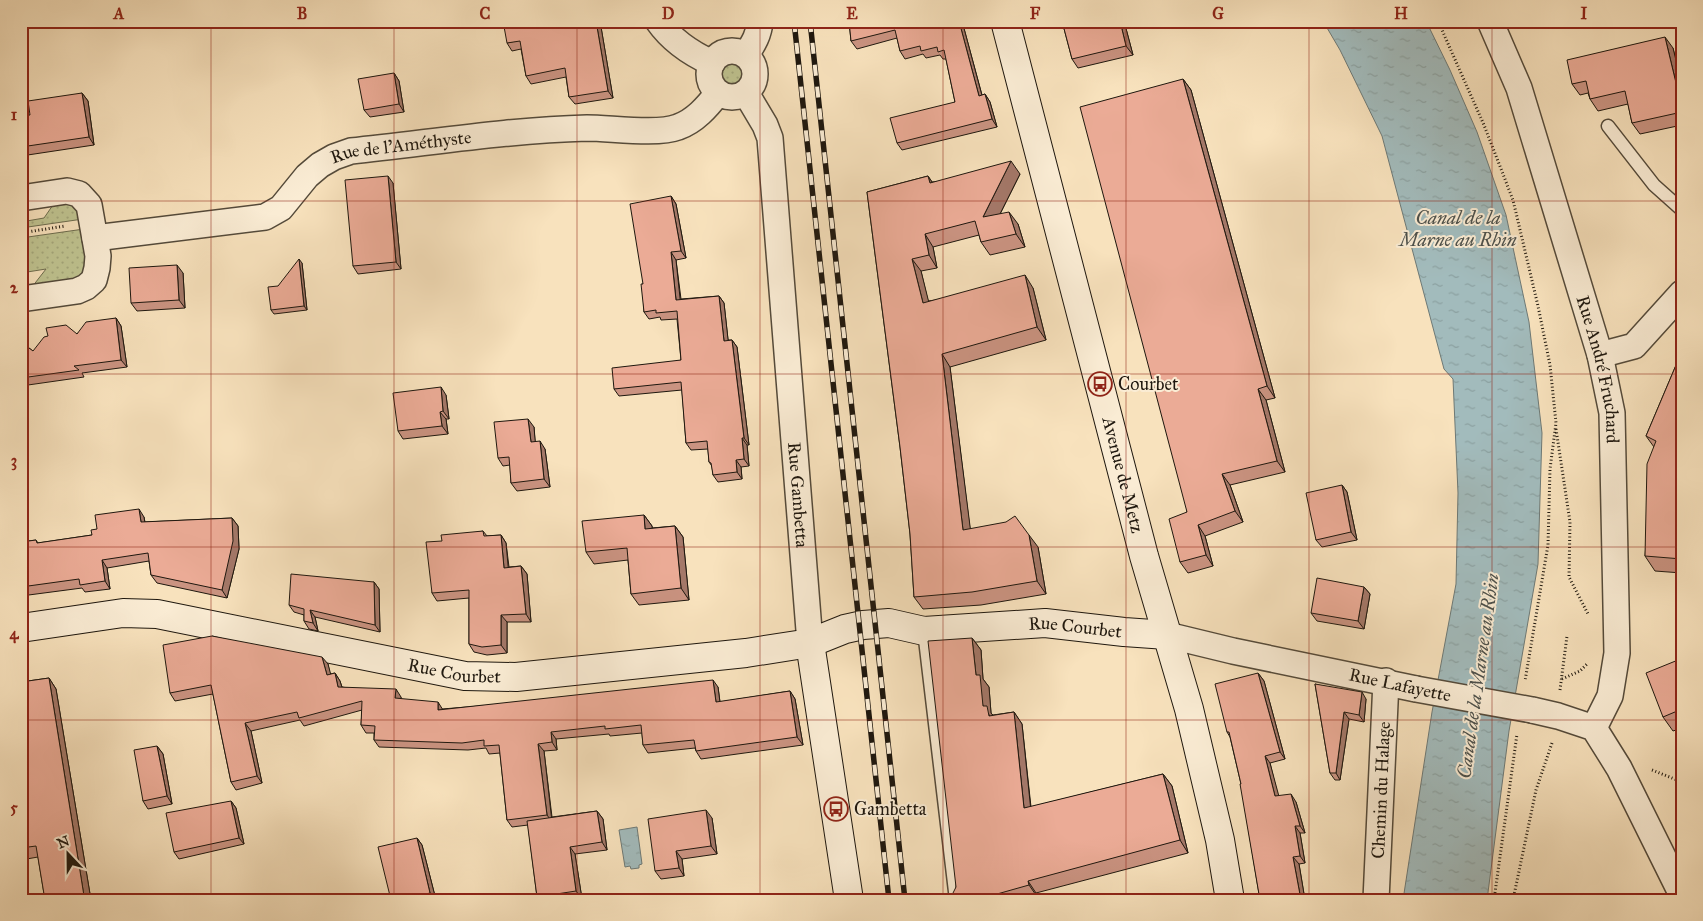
<svg xmlns="http://www.w3.org/2000/svg" width="1703" height="921" font-family="'IM FELL Great Primer',serif">
  <style>
    .grass { fill: url(#grass-dots); stroke: #6e6d4f }
    .water { fill: url(#water-ripples); stroke: #6d7976 }
    .lines { fill: none; stroke-linecap: round; stroke-linejoin: round }
    .lane-casing { stroke: #544a3a; stroke-width: 15 }
    .street-casing { stroke: #544a3a; stroke-width: 28 }
    .secondary-casing { stroke: #1e170e; stroke-width: 30 }
    .path { stroke: #1e170e; stroke-width: 3; stroke-dasharray: 1 2.5; stroke-linecap: butt }
    .lane { stroke: #faecd4; stroke-width: 12 }
    .street { stroke: #faecd4; stroke-width: 25 }
    .secondary { stroke: #faecd4; stroke-width: 28 }
    .rail-casing { stroke: #1e170e; stroke-width: 5.5 }
    .rail { stroke: #faecd4; stroke-width: 4; stroke-dasharray: 11; stroke-linecap: butt }
    .street-bridge-casing { stroke: #544a3a; stroke-width: 28; stroke-linecap: butt }
    .street-bridge { stroke: #faecd4; stroke-width: 25 }
    .wall { fill: #ca9381; stroke: #1e170e }
    .shaded-wall { fill: #a47869; stroke: #1e170e }
    .building { fill: #ebab96; stroke: #1e170e }
    .grid { fill: none; stroke: #8f2418; stroke-width: 1; stroke-opacity: 0.55 }
    .labels { text-anchor: middle; dominant-baseline: central; stroke-width: 4; stroke-linejoin: round; paint-order: stroke }
    .street-label { font-size: 18px; fill: #1e170e; stroke: #faecd4 }
    .poi-label { font-size: 18px; fill: #1e170e; stroke: #faecd4; text-anchor: start }
    .water-label { font-size: 19px; font-style: italic; fill: #4c504b; stroke: #faecd4 }
    .neatline { fill: none; stroke: #8f2418; stroke-width: 2 }
    .grid-label { font-size: 16px; text-anchor: middle; font-weight: bold; fill: #8f2418 }
  </style>
  <defs>
    <pattern id="grass-dots" width="8" height="8" patternUnits="userSpaceOnUse" patternTransform="scale(1.25)"><rect width="8" height="8" fill="#bfc390"/><path d="M2 2h.1M6 6h.1" fill="none" stroke="#a4a77b" stroke-width="1.8" stroke-linecap="round"/></pattern>
    <pattern id="water-ripples" width="26" height="14" patternUnits="userSpaceOnUse" patternTransform="scale(1.25)"><rect width="26" height="14" fill="#a2bbbc"/><path d="M2 4q2-2 4 0t4 0M15 11q2-2 4 0t4 0" fill="none" stroke="#8ba0a0"/></pattern>
  </defs>
  <rect width="100%" height="100%" fill="#f8e2bd"/>
  <filter id="stains"><feTurbulence type="fractalNoise" baseFrequency=".004" numOctaves="4"/><feColorMatrix values="0 0 0 0 .2 0 0 0 0 .09 0 0 0 0 .02 0 0 0 .5 -.17"/></filter>
  <radialGradient id="worn" r=".72"><stop offset=".6" stop-color="#630" stop-opacity="0"/><stop offset="1" stop-color="#630" stop-opacity=".3"/></radialGradient>
  <path class="grass" d="M713 74a19 19 0 1 1 38 0a19 19 0 1 1-38 0Z
    M73 201 83 219 21 228V222L44 218 55 202Z
    M84 229 91 270 78 281 32 287 46 269 21 273V238Z"/>
  <path class="water" d="M1323 21H1426L1450 70 1477 132 1506 215 1529 322 1542 433 1538 564 1509 731 1487 900H1403L1432 712 1456 584 1458 493 1453 379 1444 369 1382 136 1340 50Z
    M637 827 642 864 639 865V868L631 869 630 866 625 867 619 830Z"/>
  <g class="lines">
    <g class="lane-casing">
      <path id="lane" d="M1608 126 1654 185 1682 210
        M924 631 956 900"/>
    </g>
    <g class="street-casing">
      <g id="street">
        <path d="M658 21C672 41 690 53 712 63"/>
        <path id="s1" d="M1490 21 1519 88 1600 355 1612 413 1617 653 1610 696 1594 728"/>
        <circle cx="732" cy="74" r="23"/>
        <path d="M746 55C753 44 759 35 760 21"/>
        <path id="s2" d="M746 93 765 125 770 138 810 643"/>
        <path d="M21 198 67 191 79 194 89 205 98 256 97 268 94 280 86 287 77 291 21 299"/>
        <path id="s3" d="M95 238 265 217 281 208 307 176 320 165 334 157 351 151C429 143 508 130 587 128 611 128 657 135 678 127 695 121 707 107 718 93"/>
        <path d="M1600 355 1634 346 1682 293"/>
        <path d="M1167 635 1233 651 1416 689"/>
        <path d="M1532 710 1558 716 1594 728 1619 768 1682 895"/>
        <path id="s4" d="M1376 900 1386 681"/>
      </g>
    </g>
    <g class="secondary-casing">
      <g id="secondary">
        <path id="s5" d="M1005 21 1144 556 1189 709 1220 840 1230 900"/>
        <path id="s6" d="M21 628 123 613 157 614 465 676 516 677 746 653 810 643 845 629 863 625 889 623 924 631 1045 623 1124 632 1167 635"/>
        <path d="M810 643 849 900"/>
      </g>
    </g>
    <path class="path" d="M1438 21 1484 125 1513 200 1538 306 1550 365 1556 423 1550 469 1548 545 1525 681
      M21 233 65 226
      M1556 429 1570 522 1569 577 1588 614
      M1562 679 1580 671 1587 664
      M1560 690 1567 636
      M1652 770 1682 782
      M1494 900 1517 734
      M1513 900 1536 790 1552 743"/>
    <use href="#lane" class="lane"/>
    <use href="#street" class="street"/>
    <use href="#secondary" class="secondary"/>
    <g class="rail-casing">
      <path id="rail" d="M794 21 889 900
        M810 21 905 900"/>
    </g>
    <use href="#rail" class="rail"/>
    <g class="street-bridge-casing">
      <path id="street-bridge" d="M1416 689 1532 710"/>
    </g>
    <use href="#street-bridge" class="street-bridge"/>
  </g>
  <path class="wall" d="M21 21H44L21 25Z
    M600 21 613 98 575 104 569 97 566 77 531 84 526 76 521 49 512 51 507 43Z
    M849 21H962L982 95 985 94 990 102 997 127 902 150 897 143 955 102 946 59H943L940 55 926 58 923 54 905 59 900 51 897 38 857 49 851 41Z
    M1062 21H1124L1133 55 1078 68 1072 59Z
    M1673 48 1682 85V125L1640 134 1632 123 1628 104 1598 111 1590 99 1588 93 1580 95 1572 84Z
    M394 73 399 81 404 112 370 117 364 110Z
    M1183 79 1191 90 1275 398 1266 400 1285 472 1230 485 1243 522 1205 536 1213 566 1188 573 1180 562 1187 512Z
    M82 93 88 101 94 145 21 156V116L30 115Z
    M1020 174 1000 214 1018 224 1025 247 990 255 981 242 979 235 933 247 937 268 921 271 928 301 1033 288 1046 340 950 367 970 529 1038 547 1046 594 981 605 923 609 914 597 910 534 900 447 867 192 928 176 932 182Z
    M393 183 401 269 358 274 353 266Z
    M671 196 676 204 686 258 676 260 681 299 719 296 724 303 728 340H732L737 347 749 445H747L749 466 741 467 742 479 718 482 713 475 712 466 709 462 708 449 691 450 686 443 682 390 619 396 614 389 681 360 677 319 661 320 660 317 649 319 644 312 643 284Z
    M302 263 307 310 274 314 271 310 278 286Z
    M183 273 185 308 137 311 131 303Z
    M116 318 121 326 127 367 82 373 84 377 21 386V342L33 351Z
    M1682 351V573L1655 571 1645 556 1654 447 1646 436Z
    M446 395 449 419H446L448 434 403 439 398 431Z
    M534 427 535 442 545 449 550 487 517 491 511 483 510 465 503 466 498 458Z
    M21 432 27 478H21Z
    M1342 485 1347 492 1357 540 1322 547 1316 540Z
    M644 515 652 526V528L675 526 683 537 689 600 639 605 631 594 628 560 594 564 586 552Z
    M144 517 145 522 232 518 238 526 239 549 227 598 157 583 151 575 149 561 107 568 110 589 85 592 82 588 21 596V542L36 540 38 543 92 535 97 529Z
    M483 531 487 536 501 535 506 543 509 567 521 566 527 574 531 622H507V653L487 655 474 652 469 644V598L437 601 432 593 442 541Z
    M374 582 379 589 380 632 315 617 318 631 309 629 304 621V615L294 612 289 605Z
    M1364 587 1370 594 1364 629 1317 621 1311 613Z
    M212 636 328 664 330 674 335 673 340 681 342 687 401 697V699L442 709 718 687 720 702 790 691 795 699 803 745 701 759 696 751 695 748 648 753 643 745 642 733 610 736 609 734 556 739 557 750 544 751 552 817 597 811 603 819 607 850 575 854 582 899 575 900H539L537 897 528 825 512 827 507 820 500 753 489 754 486 748 468 750 379 747 374 740V733H366L361 725 362 710 304 726 300 720 251 731 262 783 236 790 231 782 213 694 175 701 170 693Z
    M972 638 981 650 983 679 989 687 991 713 993 715 1014 712 1022 724 1031 807 1163 774 1172 786 1188 853 1036 893 1038 898 1030 900H954L956 887Z
    M1682 665V728L1673 731 1663 717Z
    M1258 673 1264 681 1285 759 1270 763 1278 796 1296 802 1305 833H1300L1305 863 1299 864 1305 900H1260L1241 784 1230 737 1227 732Z
    M49 678 56 689 91 900H45L38 857 21 860V682Z
    M1315 684 1366 699 1364 722 1349 719 1340 780H1335L1330 773Z
    M157 746 163 754 172 804 148 809 143 801Z
    M231 801 236 808 244 844 179 859 174 852Z
    M712 818 717 854 682 859 684 876 661 879 655 871Z
    M417 838 422 845 436 900H391Z"/>
  <path class="shaded-wall" d="M596 21H600L613 98 608 91Z
    M959 21H962L984 103 979 96Z
    M1120 21H1124L1133 55 1126 46Z
    M1665 37 1673 48 1682 85V108Z
    M394 73 399 81 404 112 399 104Z
    M1183 79 1191 90 1275 398 1267 386Z
    M82 93 88 101 94 145 89 137Z
    M985 94 990 102 997 127 992 119Z
    M1011 161 1020 174 992 230 983 217Z
    M388 176 393 183 401 269 396 262Z
    M928 176 936 188 930 183Z
    M671 196 676 204 686 258 681 251Z
    M1009 212 1018 224 1025 247 1016 234Z
    M925 234 933 247 937 268 929 255Z
    M671 252 676 260 681 307 676 300Z
    M299 259 302 263 307 310 304 306Z
    M912 259 921 271 932 315 923 303Z
    M177 265 183 273 185 308 179 300Z
    M1025 275 1033 288 1046 340 1037 327Z
    M719 296 724 303 729 348 724 341Z
    M116 318 121 326 127 367 121 360Z
    M732 340 737 347 749 445 744 438Z
    M942 354 950 367 972 542 963 530Z
    M441 387 446 395 449 419 443 411Z
    M1258 389 1266 400 1285 472 1277 461Z
    M440 412 446 419 448 434 442 426Z
    M528 419 534 427 536 450 531 442Z
    M21 432 27 478 22 470 21 464Z
    M742 438 747 445 749 466 744 459Z
    M540 441 545 449 550 487 544 479Z
    M736 460 741 467 742 479 737 472Z
    M1222 474 1230 485 1243 522 1235 511Z
    M1342 485 1347 492 1357 540 1351 532Z
    M139 509 144 517 146 530 141 522Z
    M644 515 652 526 653 540 645 529Z
    M232 518 238 526 239 549 227 598 222 590Z
    M1198 525 1205 536 1213 566 1206 555Z
    M675 526 683 537 689 600 681 588Z
    M501 535 506 543 509 576 504 568Z
    M1029 535 1038 547 1046 594 1037 581Z
    M102 560 107 568 110 589 105 581Z
    M521 566 527 574 531 622 526 614Z
    M374 582 379 589 380 632 375 625Z
    M1364 587 1370 594 1364 629 1358 621Z
    M310 610 315 617 318 631 313 623Z
    M501 615 507 622V653L501 645Z
    M972 638 981 650 983 679 989 687 991 713 995 718 998 728 983 706 976 675Z
    M322 657 328 664 333 683 327 675Z
    M335 673 340 681 344 694 338 687Z
    M1258 673 1264 681 1285 759 1280 752Z
    M49 678 56 689 91 900H87L84 896Z
    M713 680 718 687 721 710 716 702Z
    M396 689 401 697V706L395 698Z
    M790 691 795 699 803 745 797 737Z
    M1362 692 1366 699 1364 722 1359 715Z
    M438 702 443 710H438Z
    M1014 712 1022 724 1032 821 1024 808Z
    M1344 712 1349 719 1340 780 1336 773Z
    M245 723 251 731 262 783 257 776Z
    M551 732 556 739 557 750 552 742Z
    M538 744 544 751 552 822 547 815Z
    M157 746 163 754 172 804 167 796Z
    M1265 756 1270 763 1281 804 1275 796Z
    M1163 774 1172 786 1188 853 1180 840Z
    M1291 794 1296 802 1305 833 1300 826Z
    M231 801 236 808 244 844 239 838Z
    M706 810 712 818 717 854 711 846Z
    M597 811 603 819 607 850 602 842Z
    M1295 826 1300 833 1305 863 1300 856Z
    M417 838 422 845 436 900 430 893Z
    M570 847 575 854 582 899 576 891Z
    M676 851 682 859 684 876 679 868Z
    M1293 857 1299 864 1305 900H1301Z
    M1028 881 1036 893 1038 898 1029 885Z"/>
  <path class="building" d="M503 21H596L608 91 569 97 565 68 526 76 520 41 507 43Z
    M849 21H959L979 96 985 94 992 119 897 143 890 118 955 102 944 50 938 52 937 47 921 51 920 46 900 51 895 30 851 41Z
    M1062 21H1120L1126 46 1072 59Z
    M1665 37 1682 108V112L1632 123 1625 91 1590 99 1586 81 1572 84 1567 60Z
    M394 73 399 104 364 110 358 79Z
    M1183 79 1267 386 1258 389 1277 461 1222 474 1235 511 1198 525 1206 555 1180 562 1169 519 1187 512 1080 107Z
    M82 93 89 137 21 147V116L30 115 28 101Z
    M1011 161 983 217 1009 212 1016 234 981 242 975 221 925 234 929 255 912 259 923 303 1025 275 1037 327 942 354 963 530 1006 522 1015 516 1029 535 1037 581 972 592 914 597 910 534 900 447 867 192 928 176 930 183Z
    M388 176 396 262 353 266 345 180Z
    M671 196 681 251 671 252 676 300 719 296 724 341 732 340 744 438H742L744 459 736 460 737 472 713 475 711 463 709 462 707 441 686 443 681 382 614 389 612 368 681 360 677 311 656 313V310L644 312 641 284H643L630 204Z
    M299 259 304 306 271 310 268 287 278 286Z
    M177 265 179 300 131 303 129 268Z
    M116 318 121 360 74 366 79 370 21 378V342L33 351 44 337 48 336 46 328 66 325 77 334 86 322Z
    M1682 351V559L1645 556 1647 464 1656 441 1646 436Z
    M441 387 443 411 440 412 442 426 398 431 393 393Z
    M528 419 531 442 540 441 544 479 511 483 509 457 498 458 494 422Z
    M1342 485 1351 532 1316 540 1306 493Z
    M139 509 141 522 232 518 233 541 222 590 151 575 148 553 102 560 105 581 80 585 79 579 21 587V542L36 540 37 543 92 535 91 530 97 529 95 515Z
    M644 515 645 529 675 526 681 588 631 594 627 548 586 552 582 521Z
    M483 531 484 536 501 535 504 568 521 566 526 614 501 615V645L482 647 469 644V590L432 593 426 542 442 541 441 535Z
    M291 574 374 582 375 625 310 610 313 623 304 621V609L289 605Z
    M1317 578 1364 587 1358 621 1311 613Z
    M212 636 322 657 327 675 335 673 338 687 396 689 395 698 438 702V710L713 680 716 702 790 691 797 737 696 751 694 740 643 745 641 725 605 729V726L551 732 552 742 538 744 547 815 507 820 499 745 484 746V740L462 743 374 740 375 726 361 725 362 701 299 718 297 712 245 723 257 776 231 782 211 685 170 693 163 645Z
    M972 638 976 675H980L983 706H987L989 716 1014 712 1024 808 1163 774 1180 840 1028 881 1029 885 990 896 991 900H954L953 893 956 887 928 641Z
    M1678 660 1682 668V709L1663 717 1646 673Z
    M1258 673 1280 752 1265 756 1275 796 1291 794 1300 826H1295L1300 856 1293 857 1301 900H1260L1240 784H1241L1229 732H1227L1215 684Z
    M49 678 84 896 61 900H45L36 846 21 848V682Z
    M1315 684 1362 692 1359 715 1344 712 1336 773H1330Z
    M157 746 167 796 143 801 134 750Z
    M231 801 239 838 174 852 166 813Z
    M706 810 711 846 676 851 679 868 655 871 648 819Z
    M597 811 602 842 570 847 576 891 537 897 527 821Z
    M417 838 430 893 403 900H391L378 847Z"/>
  <path class="grid" d="M211 21V900M394 21V900M577 21V900M760 21V900M943 21V900M1126 21V900M1309 21V900M1492 21V900M21 201H1682M21 374H1682M21 547H1682M21 720H1682"/>
  <defs>
    <g id="bus-ring" transform="scale(1.25)"><circle r="9.5" fill="#faecd4" stroke="#8f2418" stroke-width="1.5"/><path d="M-5-6H5V4H4V6H2V4H-2V6H-4V4H-5ZM-3.5-4V0h7V-4ZM-3.5 1.2v1.5H-2V1.2ZM2 1.2v1.5H3.5V1.2Z" fill="#8f2418"/></g>
  </defs>
  <g fill-rule="evenodd">
    <use href="#bus-ring" x="1100" y="384"/>
    <use href="#bus-ring" x="836" y="809"/>
  </g>
  <g class="labels">
    <g class="street-label">
      <text stroke="none"><textPath href="#s3" startOffset="332">Rue de l'Améthyste</textPath></text>
      <text stroke="none"><textPath href="#s1" startOffset="366">Rue André Fruchard</textPath></text>
      <text stroke="none"><textPath href="#s5" startOffset="469">Avenue de Metz</textPath></text>
      <text stroke="none"><textPath href="#s2" startOffset="409">Rue Gambetta</textPath></text>
      <text stroke="none"><textPath href="#s6" startOffset="1068">Rue Courbet</textPath></text>
      <text stroke="none"><textPath href="#s6" startOffset="440">Rue Courbet</textPath></text>
      <text transform="translate(1400 685) rotate(12)">Rue Lafayette</text>
      <text stroke="none"><textPath href="#s4" startOffset="110">Chemin du Halage</textPath></text>
    </g>
    <g class="poi-label">
      <text x="1118" y="384">Courbet</text>
      <text x="854" y="809">Gambetta</text>
    </g>
    <g class="water-label">
      <text x="1458" y="217">Canal de la<tspan x="1458" dy="22">Marne au Rhin</tspan></text>
      <text transform="translate(1478 676) rotate(-82)">Canal de la Marne au Rhin</text>
    </g>
  </g>
  <rect width="1703" height="921" fill="none" stroke="#f8e2bd" stroke-width="55"/>
  <g transform="translate(68 854) rotate(338)" stroke="#faecd4" stroke-width="4" paint-order="stroke">
  <path d="M0-4L9 19L0 12L-9 19Z" fill="#1e170e"/>
  <text y="-8" font-size="14" font-weight="bold" text-anchor="middle" fill="#1e170e">N</text>
  </g>
  <rect x="28" y="28" width="1648" height="866" class="neatline"/>
  <g class="grid-label">
    <text x="119" y="19">A</text>
    <text x="302" y="19">B</text>
    <text x="485" y="19">C</text>
    <text x="668" y="19">D</text>
    <text x="852" y="19">E</text>
    <text x="1035" y="19">F</text>
    <text x="1218" y="19">G</text>
    <text x="1401" y="19">H</text>
    <text x="1584" y="19">I</text>
    <text x="14" y="120">1</text>
    <text x="14" y="293">2</text>
    <text x="14" y="466">3</text>
    <text x="14" y="639">4</text>
    <text x="14" y="813">5</text>
  </g>
  <rect width="100%" height="100%" filter="url(#stains)"/>
  <rect width="100%" height="100%" fill="url(#worn)"/>
</svg>
